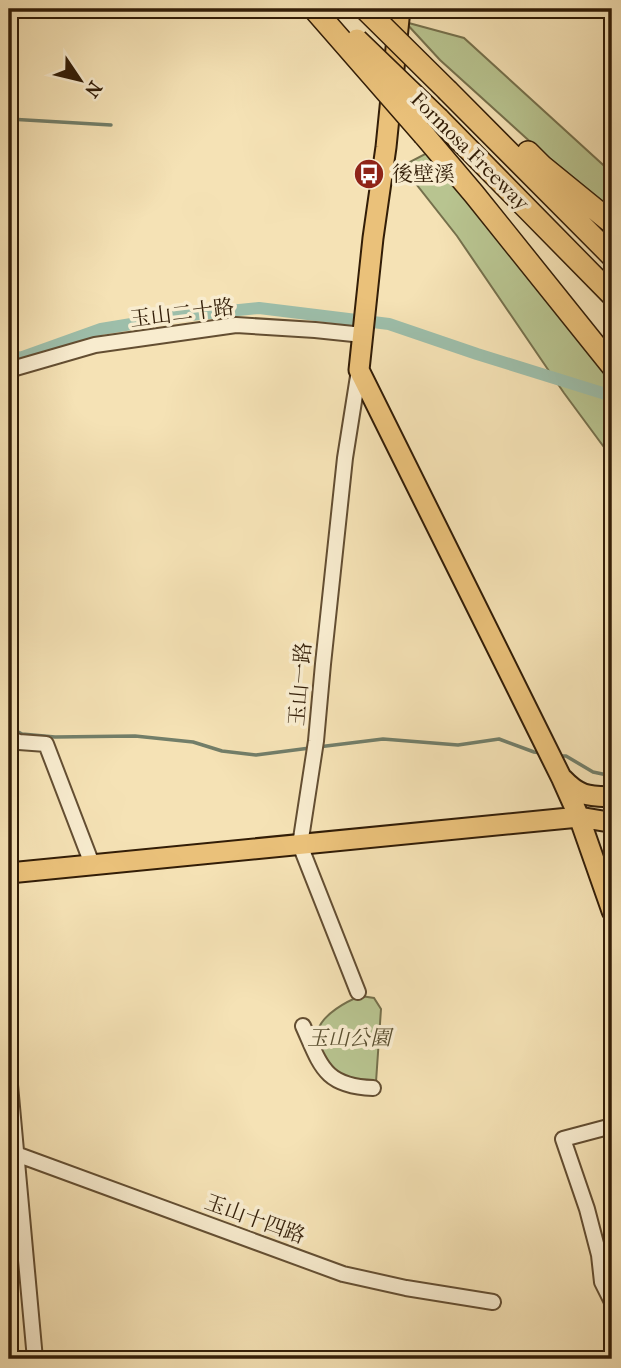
<svg xmlns="http://www.w3.org/2000/svg" width="621" height="1368" font-family="'IM FELL French Canon','Noto Serif TC',serif">
  <style>
    .green { fill: #b8c490; stroke: #75704c; stroke-width: 2 }
    .lines { fill: none; stroke-linecap: round; stroke-linejoin: round }
    .stream { stroke: #727e69; stroke-width: 3.5 }
    .canal { stroke: #9dbeaa; stroke-width: 12 }
    .minor-casing { stroke: #634e32; stroke-width: 18 }
    .major-casing { stroke: #321d07; stroke-width: 23 }
    .highway-casing { stroke: #321d07; stroke-width: 24 }
    .minor { stroke: #f8eccf; stroke-width: 14 }
    .major { stroke: #eac17a; stroke-width: 19 }
    .highway { stroke: #eac17a; stroke-width: 21 }
    .highway-bridge-casing { stroke: #321d07; stroke-width: 24; stroke-linecap: butt }
    .highway-bridge { stroke: #eac17a; stroke-width: 21 }
    .labels { text-anchor: middle; dominant-baseline: central; stroke-width: 7; stroke-linejoin: round; paint-order: stroke }
    .street-label { font-size: 21px; fill: #321d07; stroke: #f8eccf }
    .poi-label { font-size: 21px; fill: #321d07; stroke: #f8eccf; text-anchor: start }
    .park-label { font-size: 21px; font-style: italic; fill: #5a4f30; stroke: #f8eccf }
  </style>
  <rect width="100%" height="100%" fill="#f5e2b5"/>
  <filter id="stains"><feTurbulence type="fractalNoise" baseFrequency=".00286" numOctaves="4"/><feColorMatrix values="0 0 0 0 .2 0 0 0 0 .09 0 0 0 0 .02 0 0 0 .5 -.17"/></filter>
  <radialGradient id="worn" r=".72"><stop offset=".6" stop-color="#630" stop-opacity="0"/><stop offset="1" stop-color="#630" stop-opacity=".3"/></radialGradient>
  <path class="green" d="M405 22 464 38 612 173V209L536 147 440 60Z
    M429 152 570 321 612 377V458L564 393 457 236 402 166Z
    M361 996 374 998 381 1009 376 1082C369 1082 360 1082 353 1081 335 1077 312 1050 318 1030 323 1014 347 1001 361 996Z"/>
  <g class="lines">
    <path class="stream" d="M9 119 111 125
      M9 727 22 734 55 737 135 736 193 742 222 751 256 755 310 748
      M318 747 383 739 458 745 499 739 534 752 541 753
      M559 756H566L593 772 612 776"/>
    <path class="canal" d="M9 354 20 358 101 329 180 316 259 308 389 324 477 354 612 396"/>
    <g class="minor-casing">
      <path id="minor" d="M9 368 12 369 95 345 236 325 315 330 363 335
        M9 738 19 742 46 744 92 864
        M358 992 300 845 316 741 323 664 345 458 359 370
        M303 1026C321 1066 324 1086 373 1088
        M9 1074 35 1359
        M612 1126 563 1139 587 1209 599 1255 602 1282 612 1302
        M9 1153 16 1154 343 1274 406 1288 493 1302"/>
    </g>
    <g class="major-casing">
      <path id="major" d="M400 9 386 147 373 238 359 370 562 779 579 817 612 911
        M563 779C580 797 589 796 612 797
        M9 873 579 817 603 821H612"/>
    </g>
    <g class="highway-casing">
      <path id="highway" d="M448 91 612 256
        M439 119 612 295
        M424 135 474 194 612 366
        M528 152 542 166 612 223"/>
    </g>
    <use href="#minor" class="minor"/>
    <use href="#major" class="major"/>
    <use href="#highway" class="highway"/>
    <g class="highway-bridge-casing">
      <path id="highway-bridge" d="M314 9 424 135
        M365 9 448 91
        M357 40 439 119"/>
    </g>
    <use href="#highway-bridge" class="highway-bridge"/>
  </g>
  <defs>
    <g id="bus-disc" transform="scale(1.575)"><circle r="9.5" fill="#8f2418" stroke="#f8eccf"/><path d="M-5-6H5V4H4V6H2V4H-2V6H-4V4H-5ZM-3.5-4V0h7V-4ZM-3.5 1.2v1.5H-2V1.2ZM2 1.2v1.5H3.5V1.2Z" fill="#fff"/></g>
  </defs>
  <g fill-rule="evenodd">
    <use href="#bus-disc" x="369" y="174"/>
  </g>
  <g class="labels">
    <g class="street-label">
      <text transform="translate(470 151) rotate(45)">Formosa Freeway</text>
      <text transform="translate(182 313) rotate(-7)">玉山二十路</text>
      <text transform="translate(300 684) rotate(-85)">玉山一路</text>
      <text transform="translate(255 1219) rotate(20)">玉山十四路</text>
    </g>
    <g class="poi-label">
      <text x="392" y="174">後壁溪</text>
    </g>
    <g class="park-label">
      <text x="349" y="1038">玉山公園</text>
    </g>
  </g>
  <rect width="621" height="1368" fill="none" stroke="#f5e2b5" stroke-width="35"/>
  <rect x="10" y="10" width="600" height="1347" fill="none" stroke="#321d07" stroke-width="3.5"/>
  <rect x="18" y="18" width="586" height="1333" fill="none" stroke="#321d07" stroke-width="2"/>
  <g transform="translate(80 80) rotate(125)" stroke="#f8eccf" stroke-width="5" paint-order="stroke">
  <path d="M0-5L12 26L0 18L-12 26Z" fill="#321d07"/>
  <text y="-10" font-size="19" font-weight="bold" text-anchor="middle" fill="#321d07">N</text>
  </g>
  <rect width="100%" height="100%" filter="url(#stains)"/>
  <rect width="100%" height="100%" fill="url(#worn)"/>
</svg>
